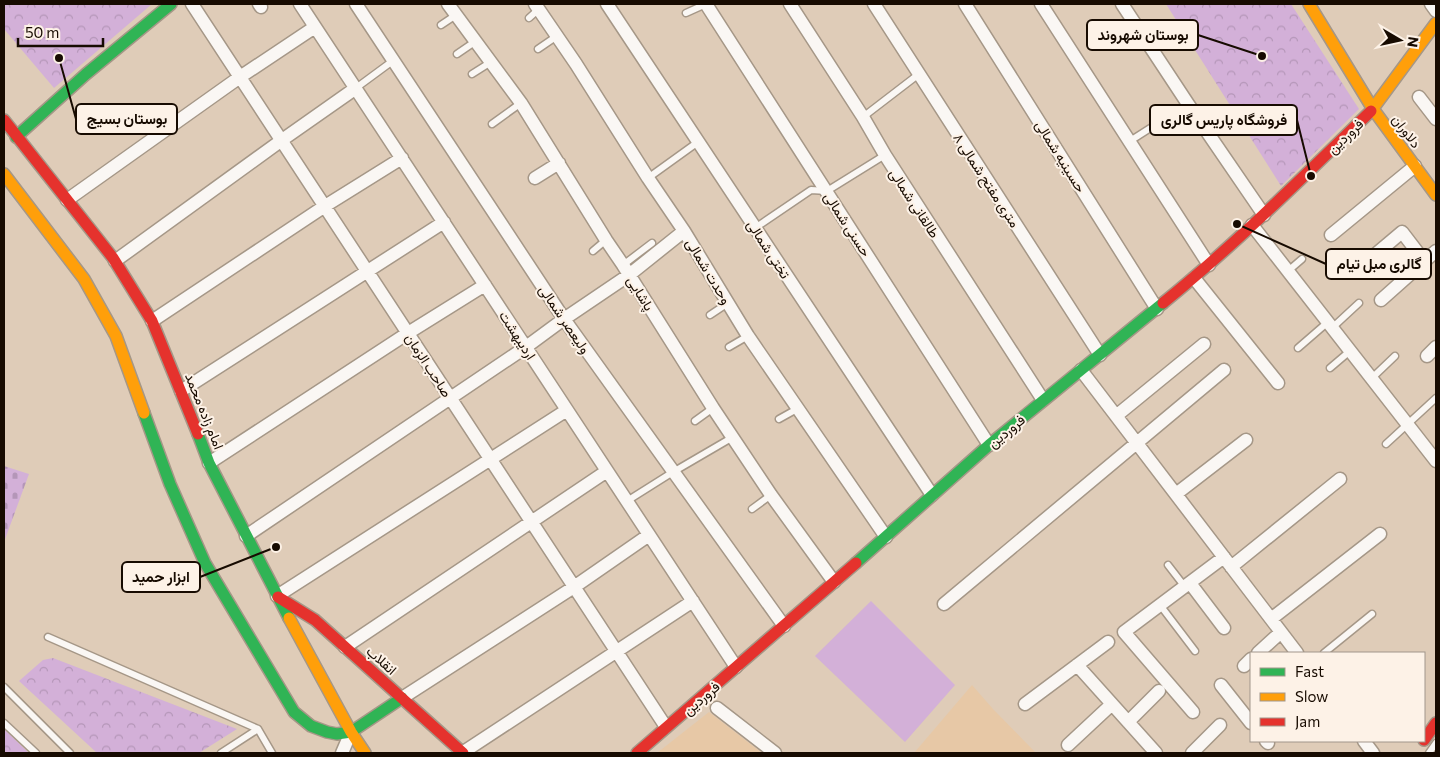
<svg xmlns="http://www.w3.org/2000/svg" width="1440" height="757" font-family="Commissioner,Vazirmatn,sans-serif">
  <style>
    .built { fill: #e7c8a6 }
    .cemetery { fill: url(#cemetery-stones) }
    .park { fill: url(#park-crowns) }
    .pitch { fill: #d3b0d8 }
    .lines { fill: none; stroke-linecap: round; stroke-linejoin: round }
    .lane-casing { stroke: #a59787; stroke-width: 9 }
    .street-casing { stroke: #a59787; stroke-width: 15 }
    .fast-casing { stroke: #a59787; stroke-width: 14 }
    .slow-casing { stroke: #a59787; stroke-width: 14 }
    .jam-casing { stroke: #a59787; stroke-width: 14 }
    .lane { stroke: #faf7f4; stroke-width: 6 }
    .street { stroke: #faf7f4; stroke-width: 12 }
    .fast { stroke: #30b455; stroke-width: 11 }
    .slow { stroke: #ff9f0a; stroke-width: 11 }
    .jam { stroke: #e5322d; stroke-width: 11 }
    .labels { text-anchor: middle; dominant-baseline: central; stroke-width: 4; stroke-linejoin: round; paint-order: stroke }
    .street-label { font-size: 14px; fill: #170b01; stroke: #fdf2e7 }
    .leader { fill: none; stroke: #170b01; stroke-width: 2 }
    .callout-dot { fill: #170b01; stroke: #fdf2e7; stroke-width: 2 }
    .callout { fill: #fdf2e7; stroke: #170b01; stroke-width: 2 }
    .callout-label { font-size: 15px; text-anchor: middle; font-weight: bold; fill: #170b01 }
  </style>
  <defs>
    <pattern id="cemetery-stones" width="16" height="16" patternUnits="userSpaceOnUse" patternTransform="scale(1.25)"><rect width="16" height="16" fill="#d3b0d8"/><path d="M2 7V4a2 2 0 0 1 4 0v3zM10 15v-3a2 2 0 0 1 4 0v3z" fill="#b496b8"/></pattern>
    <pattern id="park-crowns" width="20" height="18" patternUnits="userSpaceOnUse" patternTransform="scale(1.25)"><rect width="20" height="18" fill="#d3b0d8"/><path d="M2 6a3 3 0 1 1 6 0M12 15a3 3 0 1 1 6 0" fill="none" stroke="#b496b8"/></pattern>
  </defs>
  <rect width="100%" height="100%" fill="#dfccb8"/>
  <path class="built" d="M972 685 993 709 1036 753H914Z
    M709 712 762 753H657Z"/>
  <path class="cemetery" d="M4 466 29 474 4 542Z"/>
  <path class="park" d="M4 4H152L54 88 4 29Z
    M1166 4H1291L1359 109 1281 186Z
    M53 658 237 729 199 753H97L19 681 43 660Z
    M4 729 29 753H4Z"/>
  <path class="pitch" d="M871 601 955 685 905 742 815 656Z"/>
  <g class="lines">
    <g class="lane-casing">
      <path id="lane" d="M686 13 706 4
        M529 18 539 9
        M441 25 456 15
        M538 49 557 36
        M457 54 476 41
        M472 74 491 62
        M356 88 394 60
        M863 117 919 74
        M492 124 521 103
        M1130 141 1188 104
        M648 178 698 142
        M755 228 811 190 827 191 885 155
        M593 251 606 240
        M623 265 652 243
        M1288 271 1302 259
        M710 315 728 303
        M1332 328 1359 303
        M729 347 748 336
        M1298 348 1328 322
        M1330 368 1350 351
        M1372 378 1395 356
        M779 419 797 409
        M695 421 713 408
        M1386 444 1436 398
        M627 501 673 472 733 437
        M752 509 771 495
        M1168 565 1185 587
        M1160 605 1195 651
        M48 637 258 729 272 753H271
        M1324 653 1372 614
        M4 687 70 753
        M4 723 36 753
        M221 753 258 729
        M1429 753 1436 743"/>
    </g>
    <g class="street-casing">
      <path id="street" d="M192 4 666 727
        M259 4 261 7
        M300 4 736 667
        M356 4 564 319 784 626
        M448 4 521 103 606 240 623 265 713 408 771 495 834 582
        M535 4 576 64 648 178 684 231 748 336 886 537
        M607 4 932 495
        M706 4 989 445
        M790 4 863 117 885 155 1043 400
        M874 4 1100 355
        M965 4 1157 309
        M1041 4 1209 265
        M1122 4 1188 104 1264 215
        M1431 4 1436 11
        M1419 97 1436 119
        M535 178 559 163
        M67 200 240 77 315 27
        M1252 225 1436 461
        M1331 235 1415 166
        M115 261 282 140 356 88
        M1357 270 1402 232 1425 262
        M1194 278 1278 383
        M1381 300 1436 251
        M152 321 325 206 402 158
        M1427 356 1436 347
        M1081 370 1297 653
        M181 391 444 222
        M1116 416 1204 344
        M209 463 408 333 485 285
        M1176 494 1246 440
        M246 536 526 347 564 319 629 275 684 231
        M1231 567 1340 479
        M1190 583 1224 628
        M277 596 567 410
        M944 604 1224 370
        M1271 619 1380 534
        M345 647 607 471
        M1258 653 1281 632
        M1077 665 1156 753
        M1244 666 1251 659
        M1221 685 1251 723
        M402 698 574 587 649 535
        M1025 704 1108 642
        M717 708 775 753
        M1193 712 1124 632 1224 557
        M1128 722 1159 691
        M1266 741 1268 743
        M1364 741 1373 753
        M1068 745 1112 704
        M342 753 351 732
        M462 753 693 601
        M1192 753 1220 725"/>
    </g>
    <g class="fast-casing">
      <path id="fast" d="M16 137 86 74 171 4
        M144 413 170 484 205 563 294 712 311 726 327 732 337 734 351 732 402 698
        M198 434 209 463 289 618
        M856 563 989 445 1163 303"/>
    </g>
    <g class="slow-casing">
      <path id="slow" d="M1309 4 1373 109 1436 195
        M1371 111 1436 23
        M4 174 84 279 116 336 144 413
        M289 618 351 732 365 753"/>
    </g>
    <g class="jam-casing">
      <path id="jam" d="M4 120 113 258 152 321 198 434
        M1163 303C1237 243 1303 177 1371 111
        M278 597 315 620 463 753
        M1424 740 1436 723
        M637 753 856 563"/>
    </g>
    <use href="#lane" class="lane"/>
    <use href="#street" class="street"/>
    <use href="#fast" class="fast"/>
    <use href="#slow" class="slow"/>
    <use href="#jam" class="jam"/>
  </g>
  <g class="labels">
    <g class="street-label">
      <text transform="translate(1407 131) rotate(53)">دلاوران</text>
      <text transform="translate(1345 136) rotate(-44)">فروردین</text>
      <text transform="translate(1061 156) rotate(58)">حسینیه شمالی</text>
      <text transform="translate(987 180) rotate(57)">۸ متری مفتح شمالی</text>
      <text transform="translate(915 203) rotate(57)">طالقانی شمالی</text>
      <text transform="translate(848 224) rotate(57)">حسنی شمالی</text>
      <text transform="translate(769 249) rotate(57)">تختی شمالی</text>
      <text transform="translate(709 271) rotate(59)">وحدت شمالی</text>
      <text transform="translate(641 293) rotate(58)">پاشایی</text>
      <text transform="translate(565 319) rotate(56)">ولیعصر شمالی</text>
      <text transform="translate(518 335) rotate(57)">اردیبهشت</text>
      <text transform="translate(429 365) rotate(57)">صاحب الزمان</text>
      <text transform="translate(205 411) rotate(68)">امام زاده محمد</text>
      <text transform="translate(1006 431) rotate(-40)">فروردین</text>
      <text transform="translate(382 660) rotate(42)">انقلاب</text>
      <text transform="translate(701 698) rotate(-41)">فروردین</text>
    </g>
  </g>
  <path class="leader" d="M1262 56L1198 35M59 58L76 119M1311 176L1297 120M1237 224L1326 264M276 547L200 577"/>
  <g class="callout-dot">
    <circle cx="1262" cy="56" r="5"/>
    <circle cx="59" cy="58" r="5"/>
    <circle cx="1311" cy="176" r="5"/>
    <circle cx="1237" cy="224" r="5"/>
    <circle cx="276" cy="547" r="5"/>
  </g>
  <g class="callout">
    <rect x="1087" y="20" width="111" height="30" rx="5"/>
    <rect x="76" y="104" width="101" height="30" rx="5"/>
    <rect x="1150" y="105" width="147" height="30" rx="5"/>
    <rect x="1326" y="249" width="105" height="30" rx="5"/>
    <rect x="122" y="562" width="78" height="30" rx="5"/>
  </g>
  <g class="callout-label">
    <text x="1143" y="40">بوستان شهروند</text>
    <text x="127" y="124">بوستان بسیج</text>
    <text x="1224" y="125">فروشگاه پاریس گالری</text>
    <text x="1379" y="269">گالری مبل تیام</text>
    <text x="161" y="582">ابزار حمید</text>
  </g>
  <rect width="1440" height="757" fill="none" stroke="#170b01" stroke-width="10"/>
  <rect x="1250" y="652" width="175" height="90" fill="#fdf2e7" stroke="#a1968b"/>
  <rect x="1260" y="668" width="25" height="8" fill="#30b455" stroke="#a1968b"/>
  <text x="1295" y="677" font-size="15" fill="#170b01">Fast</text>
  <rect x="1260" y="693" width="25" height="8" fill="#ff9f0a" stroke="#a1968b"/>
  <text x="1295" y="702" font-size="15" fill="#170b01">Slow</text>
  <rect x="1260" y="718" width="25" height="8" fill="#e5322d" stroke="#a1968b"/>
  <text x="1295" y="727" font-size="15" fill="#170b01">Jam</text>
  <g transform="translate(1400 40) rotate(99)" stroke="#fdf2e7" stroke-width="4" paint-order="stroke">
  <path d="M0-4L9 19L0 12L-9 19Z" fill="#170b01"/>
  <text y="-8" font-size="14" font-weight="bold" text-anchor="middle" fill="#170b01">N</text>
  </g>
  <path d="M18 38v8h85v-8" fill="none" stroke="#170b01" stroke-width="2.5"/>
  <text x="25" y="38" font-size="15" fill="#170b01" stroke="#fdf2e7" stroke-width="4" paint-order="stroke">50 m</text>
</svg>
